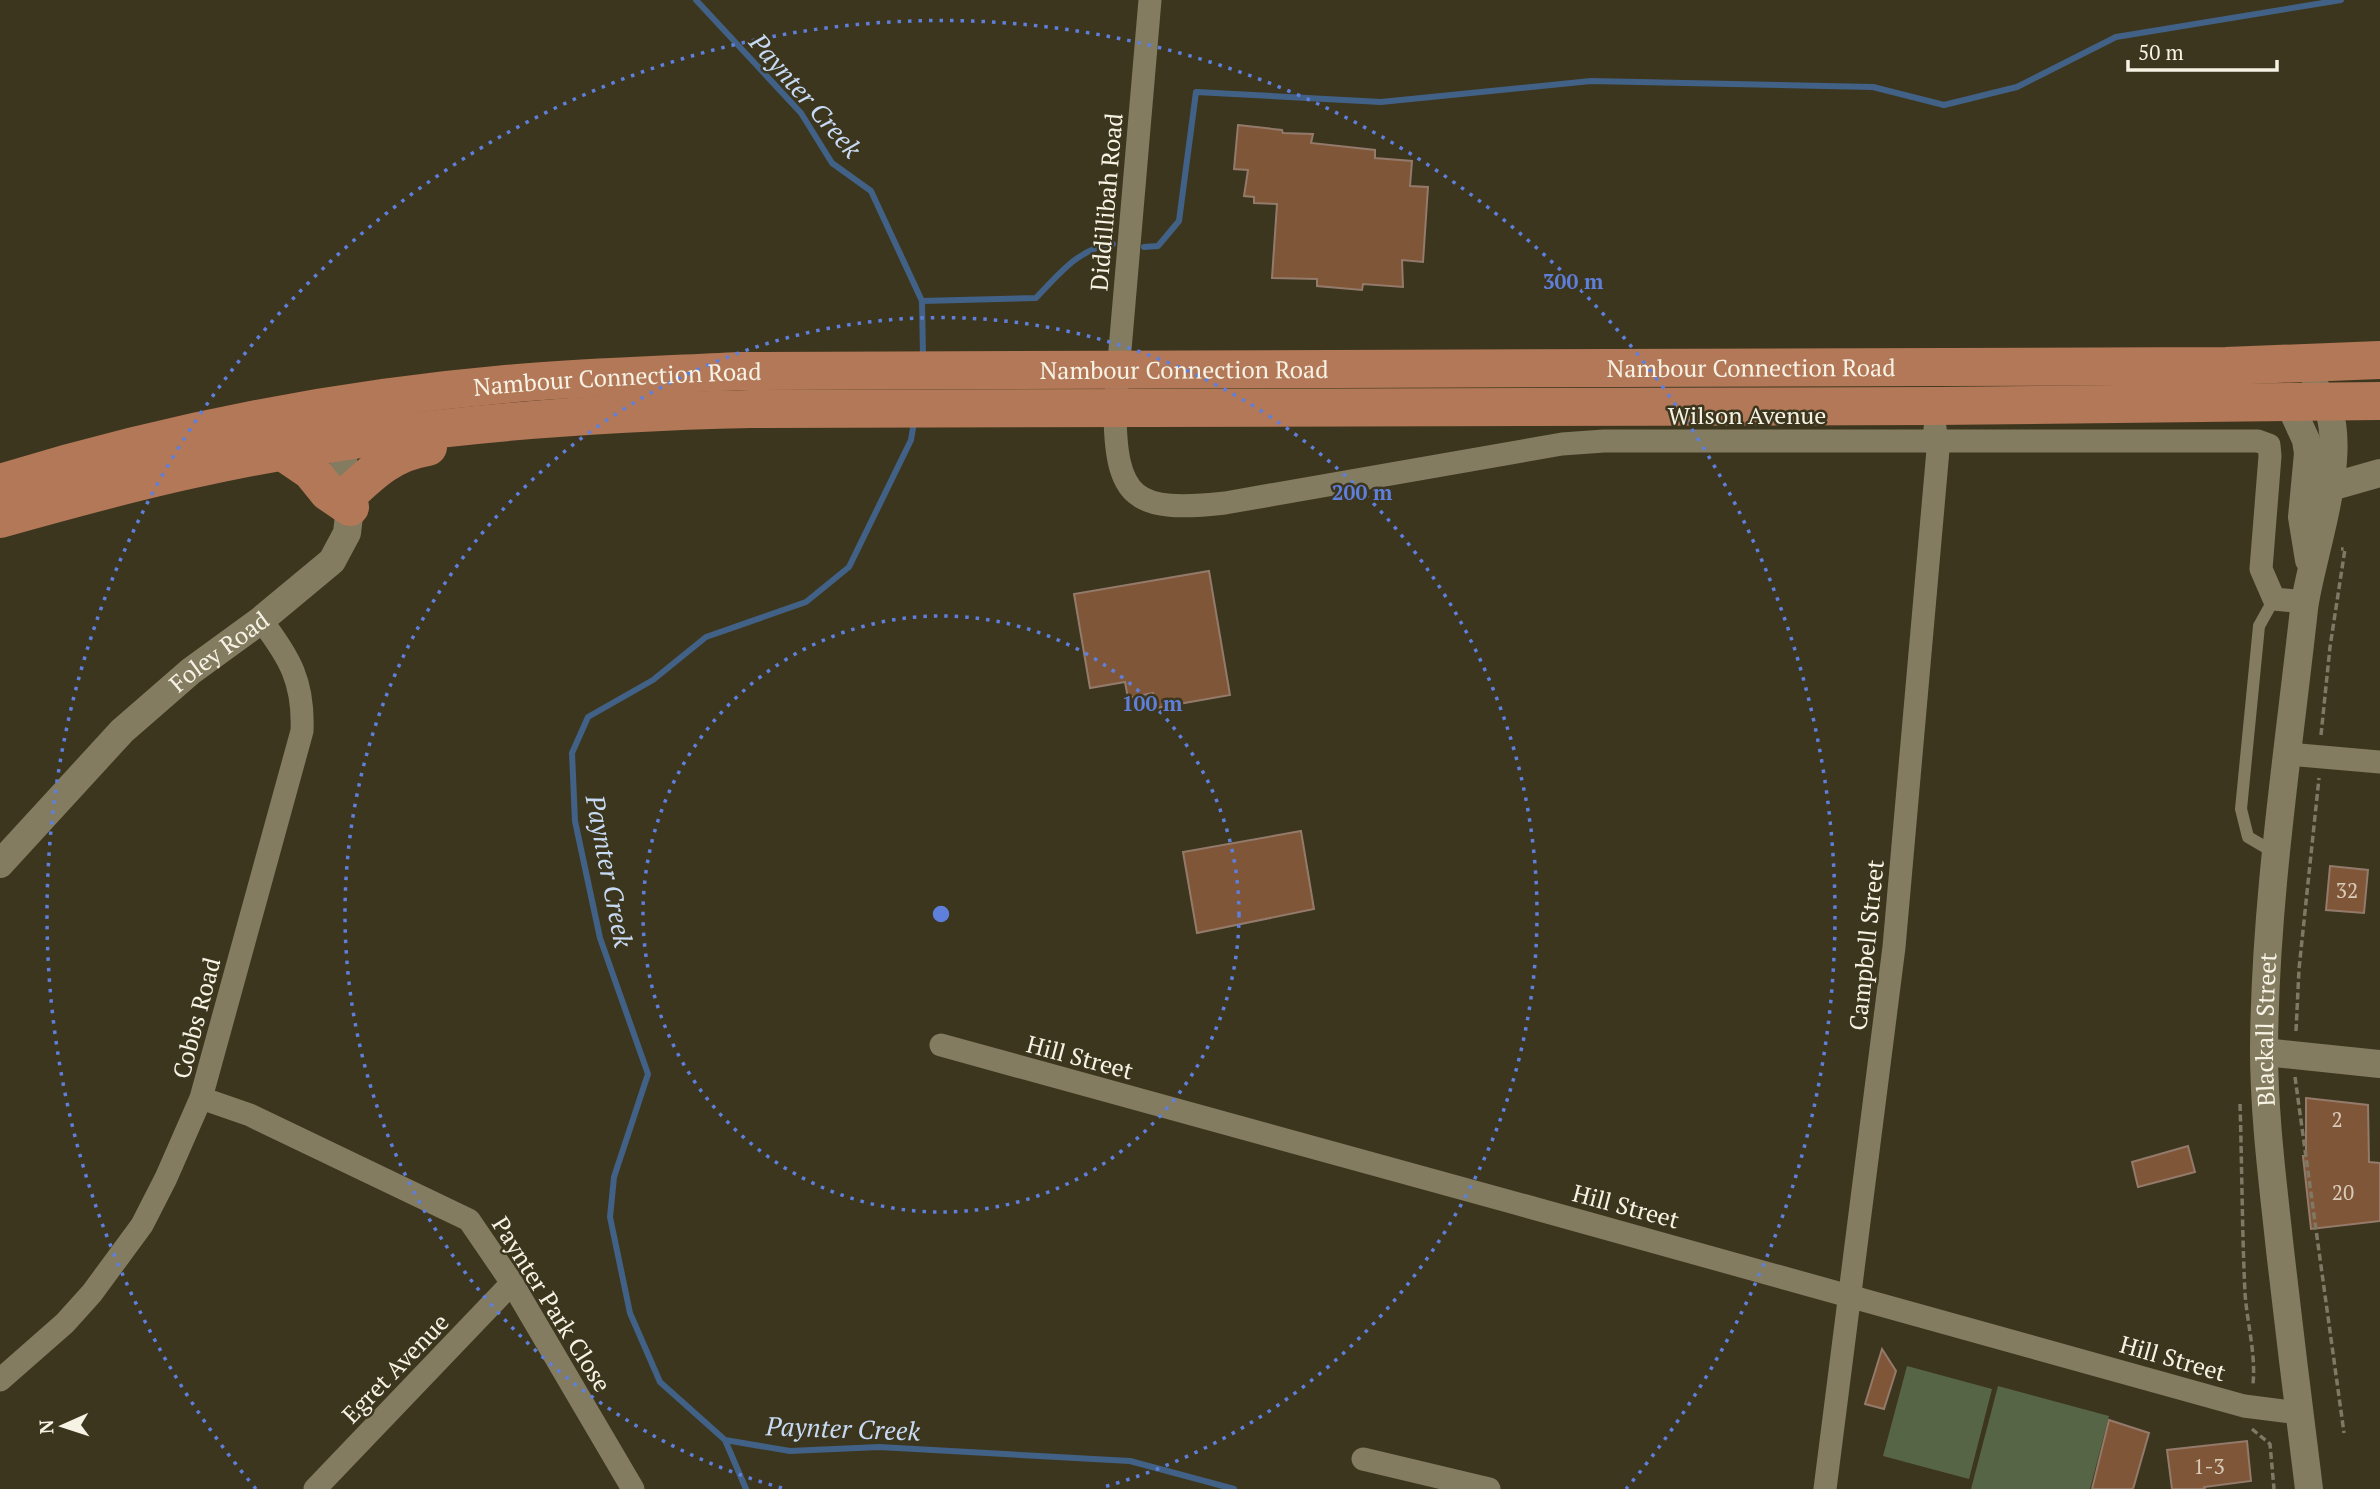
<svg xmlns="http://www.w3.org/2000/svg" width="2380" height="1489" font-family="'PT Serif',serif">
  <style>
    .green { fill: #576547 }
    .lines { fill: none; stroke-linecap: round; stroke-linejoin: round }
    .stream { stroke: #426187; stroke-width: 6 }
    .building { fill: #805638; stroke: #937a6a; stroke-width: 2 }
    .path { stroke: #7e7864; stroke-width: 3.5; stroke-dasharray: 7 3.5; stroke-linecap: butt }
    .service { stroke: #837c61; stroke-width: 12 }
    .minor { stroke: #837c61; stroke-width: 23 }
    .tertiary { stroke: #837c61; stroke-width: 28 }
    .trunk { stroke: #b37858; stroke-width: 38 }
    .ring { fill: none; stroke: #5e7fdc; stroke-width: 3.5; stroke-dasharray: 3.5 7 }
    .labels { text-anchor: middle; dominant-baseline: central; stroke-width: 5; stroke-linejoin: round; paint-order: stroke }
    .number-label { font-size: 21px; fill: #d8cbb9 }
    .street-label { font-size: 24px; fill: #f6f2e4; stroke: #3d361e }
    .water-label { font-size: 26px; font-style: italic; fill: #c7daf3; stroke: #3d361e }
    .centre { fill: #5e7fdc; stroke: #3d361e; stroke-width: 3.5 }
    .ring-label { font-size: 21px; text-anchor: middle; font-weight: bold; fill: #5e7fdc; stroke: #3d361e; stroke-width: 5; stroke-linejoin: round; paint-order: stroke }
  </style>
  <rect width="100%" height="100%" fill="#3d361e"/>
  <path class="green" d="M1907 1366 1992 1389 1969 1479 1883 1456Z
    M1998 1386 2109 1416 2090 1489H1971Z"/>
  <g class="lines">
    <path class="stream" d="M696 0 801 113 832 163 871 191 922 301 923 356
      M1144 247 1158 246 1179 221 1196 92 1381 102 1591 81 1873 87 1944 105 2017 87 2116 37 2341 0
      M922 301 1036 298C1059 274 1079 248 1113 244
      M914 422 911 440 849 567 806 602 706 637 653 680 588 717 572 753 575 821 600 938 648 1074 614 1177 610 1217 630 1313 660 1382 725 1440 790 1451 879 1447 1130 1461 1234 1489
      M725 1440 746 1489"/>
  </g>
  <path class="building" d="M1238 125 1282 130 1283 133 1313 134 1311 143 1375 150V158L1412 161 1410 186 1428 187 1423 262 1402 260 1403 287 1363 284 1362 290 1317 286V279L1272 278 1277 204 1254 203V197L1244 196 1248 170 1234 169Z
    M1209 571 1230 695 1156 708 1153 693 1128 698 1125 682 1090 688 1074 594Z
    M1301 831 1314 909 1197 933 1183 852Z
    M2330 866 2368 870 2364 913 2326 910Z
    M2306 1098 2368 1105 2369 1162 2380 1163V1221L2311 1229 2303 1156H2306Z
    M2188 1146 2195 1172 2138 1187 2132 1162Z
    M1882 1349 1896 1371 1884 1409 1865 1404Z
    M2109 1420 2149 1433 2133 1489H2092Z
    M2247 1441 2251 1481 2204 1487 2205 1489H2172L2167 1450Z"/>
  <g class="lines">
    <path class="path" d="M2321 735 2330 647 2345 549H2341
      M2296 1031 2299 969 2319 778
      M2295 1077 2344 1433
      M2240 1104C2242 1167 2242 1230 2245 1293 2247 1323 2256 1354 2253 1384
      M2252 1429 2270 1444 2274 1489"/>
    <path class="service" d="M2274 599 2259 626 2241 809 2248 837 2277 854"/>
    <path class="minor" d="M1150 0 1115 408C1115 500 1135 513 1225 503L1562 444 1604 441H2258L2269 445 2270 456 2261 569 2274 599 2305 602
      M2288 754 2380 762
      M941 1045C1375 1166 1811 1282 2244 1406L2299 1413
      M201 1098 250 1115 469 1220 512 1283 633 1489
      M0 1380 65 1323 92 1293 142 1225 166 1178 201 1098 302 731C304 682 290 658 261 620
      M1363 1459 1489 1489
      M315 1489 512 1283
      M1825 1489 1894 947 1938 450 1935 428"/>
    <g class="tertiary">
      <path d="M2289 403 2306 440 2308 453 2302 517 2309 560"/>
      <path d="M2313 492 2380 473"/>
      <path id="s1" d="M0 864 122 731 191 671 261 620 332 561 347 533 350 507 338 425"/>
      <path d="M2264 1052 2380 1064"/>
      <path id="s2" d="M2309 1489C2299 1409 2289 1330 2280 1250 2273 1184 2264 1116 2264 1049 2265 902 2288 755 2304 609 2310 556 2360 429 2315 388"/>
    </g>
    <g class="trunk">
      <path d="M283 452 311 471 328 492 350 507"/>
      <path id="s3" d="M0 483C164 433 335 399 506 384 584 377 662 375 740 371L2226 366 2380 360"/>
      <path d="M349 494C373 471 394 452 428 447"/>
      <path d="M0 519C64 501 129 483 194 469 373 429 568 413 751 409L1934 406 2380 401"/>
    </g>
  </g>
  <g class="ring">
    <circle cx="941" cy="914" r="298"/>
    <path d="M782 1488A596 596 0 1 1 1100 1488"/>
    <path d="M256 1489A894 894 0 1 1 1626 1489"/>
  </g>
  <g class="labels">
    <g class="number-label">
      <text x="2347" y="890">32</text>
      <text x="2337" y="1119">2</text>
      <text x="2343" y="1192">20</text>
      <text x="2209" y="1466">1-3</text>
    </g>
    <g class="street-label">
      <text transform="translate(1106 202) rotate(-85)">Diddillibah Road</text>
      <text stroke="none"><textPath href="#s3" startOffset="1762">Nambour Connection Road</textPath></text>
      <text stroke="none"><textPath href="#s3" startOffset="1195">Nambour Connection Road</textPath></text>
      <text stroke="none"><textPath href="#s3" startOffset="628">Nambour Connection Road</textPath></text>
      <text x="1747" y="415">Wilson Avenue</text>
      <text stroke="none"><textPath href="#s1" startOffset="306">Foley Road</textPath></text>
      <text transform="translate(1866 945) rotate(-84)">Campbell Street</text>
      <text transform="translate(196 1018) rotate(-75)">Cobbs Road</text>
      <text stroke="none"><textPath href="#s2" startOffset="462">Blackall Street</textPath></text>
      <text transform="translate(1080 1057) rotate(15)">Hill Street</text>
      <text transform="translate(1626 1206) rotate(15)">Hill Street</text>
      <text transform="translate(552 1304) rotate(58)">Paynter Park Close</text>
      <text transform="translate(2173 1358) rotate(16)">Hill Street</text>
      <text transform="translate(395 1368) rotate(-46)">Egret Avenue</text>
    </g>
    <g class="water-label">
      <text transform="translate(806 95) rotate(49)">Paynter Creek</text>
      <text transform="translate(610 871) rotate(79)">Paynter Creek</text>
      <text transform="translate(843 1428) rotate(2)">Paynter Creek</text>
    </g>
  </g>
  <circle cx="941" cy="914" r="10" class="centre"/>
  <g class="ring-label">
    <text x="1573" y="289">300 m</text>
    <text x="1362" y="500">200 m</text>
    <text x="1152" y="711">100 m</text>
  </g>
  <g transform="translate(63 1426) rotate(267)" stroke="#3d361e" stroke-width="5" paint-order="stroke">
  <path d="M0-5L12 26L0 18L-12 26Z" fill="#f6f2e4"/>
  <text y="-10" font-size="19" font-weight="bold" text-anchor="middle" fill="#f6f2e4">N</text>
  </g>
  <path d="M2128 60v10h149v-10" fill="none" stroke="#f6f2e4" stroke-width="3.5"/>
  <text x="2138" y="60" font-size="21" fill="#f6f2e4" stroke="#3d361e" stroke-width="5" paint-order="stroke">50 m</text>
</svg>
